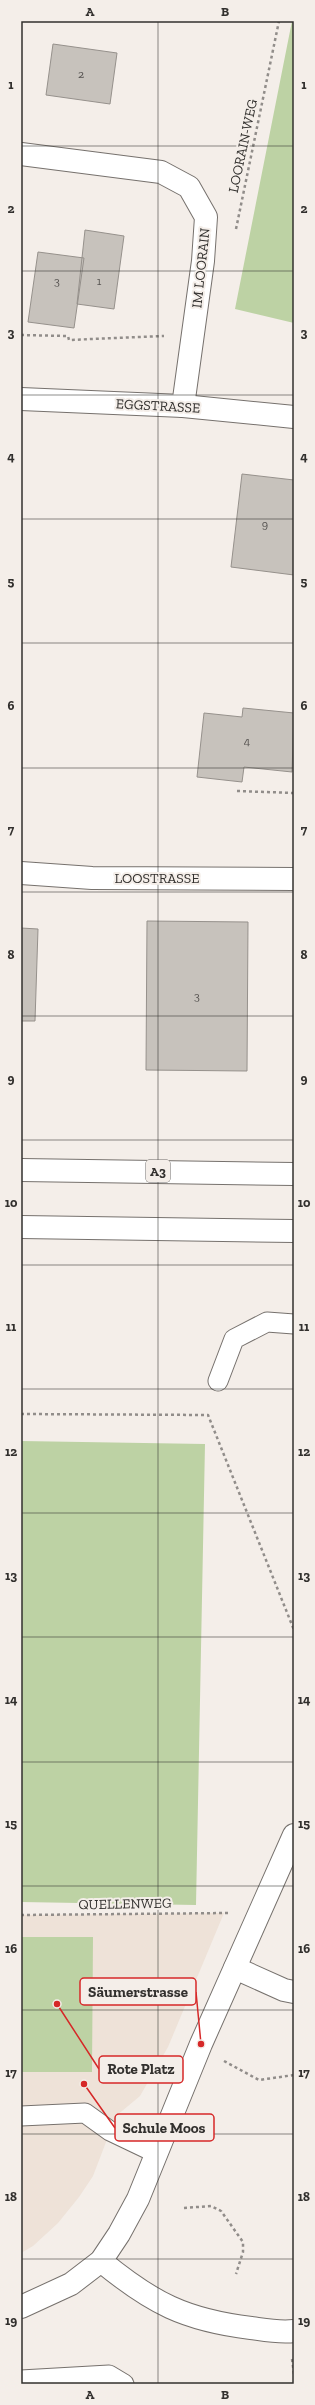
<svg xmlns="http://www.w3.org/2000/svg" width="315" height="2405" font-family="'Zilla Slab',serif">
  <style>
    .built { fill: #eee2d8 }
    .green { fill: #bdd2a4 }
    .building { fill: #c7c2bc; stroke: #96918c }
    .lines { fill: none; stroke-linecap: round; stroke-linejoin: round }
    .service-casing { stroke: #76716d; stroke-width: 21 }
    .minor-casing { stroke: #76716d; stroke-width: 24 }
    .secondary-casing { stroke: #76716d; stroke-width: 24 }
    .motorway-casing { stroke: #76716d; stroke-width: 24 }
    .path { stroke: #918d8a; stroke-width: 2.5; stroke-dasharray: 3 3; stroke-linecap: butt }
    .service { stroke: #fff; stroke-width: 19 }
    .minor { stroke: #fff; stroke-width: 22 }
    .secondary { stroke: #fff; stroke-width: 22 }
    .motorway { stroke: #fff; stroke-width: 22 }
    .grid { fill: none; stroke: #32302e; stroke-width: 1; stroke-opacity: 0.55 }
    .labels { text-anchor: middle; dominant-baseline: central; stroke-width: 4; stroke-linejoin: round; paint-order: stroke }
    .number-label { font-size: 12px; fill: #575452 }
    .shield { fill: #f4eee9; stroke: #6c6966; stroke-width: 1 }
    .shield-label { font-size: 13px; font-weight: bold; fill: #32302e }
    .street-label { font-size: 14px; fill: #32302e; stroke: #f4eee9 }
    .leader { fill: none; stroke: #d62828; stroke-width: 1.5 }
    .callout-dot { fill: #d62828; stroke: #f4eee9; stroke-width: 1.5 }
    .callout { fill: #f4eee9; stroke: #d62828; stroke-width: 1.5 }
    .callout-label { font-size: 15px; text-anchor: middle; font-weight: bold; fill: #32302e }
    .neatline { fill: none; stroke: #32302e; stroke-width: 1.5 }
    .grid-label { font-size: 13px; text-anchor: middle; font-weight: bold; fill: #32302e }
  </style>
  <rect width="100%" height="100%" fill="#f4eee9"/>
  <path class="built" d="M224 1913 168 2047 140 2096 116 2116 93 2176 79 2197 58 2223 33 2246 21 2253V1915Z"/>
  <path class="green" d="M292 21H294V323L235 309Z
    M21 1441 205 1444 196 1905 21 1902Z
    M21 1937H93L92 2072H21Z"/>
  <path class="building" d="M53 44 117 53 110 104 46 95Z
    M85 230 124 236 114 309 77 304Z
    M38 252 84 258 74 328 28 322Z
    M242 474 294 480V575L231 567Z
    M243 708 294 713 292 772 244 767 242 782 197 777 204 713 242 717Z
    M147 921 248 922 247 1071 146 1070Z
    M21 928 38 929 35 1021H21Z"/>
  <g class="lines">
    <g class="service-casing">
      <path id="service" d="M218 1381 234 1339 267 1322 294 1324
        M21 2116 85 2113 110 2131 156 2153
        M21 2380 109 2375 124 2384"/>
    </g>
    <g class="minor-casing">
      <path id="minor" d="M21 154 161 172 189 187 206 217 203 261 183 406
        M21 873 92 878 294 879
        M235 1968 284 1990 294 1992
        M101 2261C152 2303 185 2320 251 2328 265 2330 280 2333 294 2331"/>
    </g>
    <g class="secondary-casing">
      <path id="secondary" d="M21 399 183 406 294 417
        M21 2307 71 2284 101 2261 119 2234 138 2199 201 2044 294 1835"/>
    </g>
    <g class="motorway-casing">
      <path id="motorway" d="M21 1170 294 1174
        M21 1227 294 1231"/>
    </g>
    <path class="path" d="M236 229 279 21
      M21 335 68 336 69 340 164 336
      M237 791 294 793
      M21 1414 208 1415 294 1630
      M21 1915 228 1913
      M224 2061 259 2080 294 2075
      M184 2208 211 2206 221 2211 243 2242V2252L236 2274
      M292 2359 294 2374"/>
    <use href="#service" class="service"/>
    <use href="#minor" class="minor"/>
    <use href="#secondary" class="secondary"/>
    <use href="#motorway" class="motorway"/>
  </g>
  <path class="grid" d="M158 21V2384M21 146H294M21 271H294M21 395H294M21 519H294M21 643H294M21 768H294M21 892H294M21 1016H294M21 1140H294M21 1265H294M21 1389H294M21 1513H294M21 1637H294M21 1762H294M21 1886H294M21 2010H294M21 2134H294M21 2259H294"/>
  <g class="labels">
    <g class="number-label">
      <text x="81" y="74">2</text>
      <text x="57" y="281">3</text>
      <text x="99" y="281">1</text>
      <text x="265" y="524">9</text>
      <text x="247" y="741">4</text>
      <text x="197" y="996">3</text>
    </g>
    <rect class="shield" x="146" y="1160" width="24" height="22" rx="3"/>
    <g class="shield-label">
      <text x="158" y="1171">A3</text>
    </g>
    <g class="street-label">
      <text transform="translate(243 146) rotate(-78)">LOORAIN-WEG</text>
      <text transform="translate(201 268) rotate(-84)">IM LOORAIN</text>
      <text transform="translate(158 406) rotate(3)">EGGSTRASSE</text>
      <text x="157" y="878">LOOSTRASSE</text>
      <text transform="translate(125 1904) rotate(-1)">QUELLENWEG</text>
    </g>
  </g>
  <path class="leader" d="M201 2044L196 1992M57 2004L99 2069M84 2084L115 2128"/>
  <g class="callout-dot">
    <circle cx="201" cy="2044" r="4"/>
    <circle cx="57" cy="2004" r="4"/>
    <circle cx="84" cy="2084" r="4"/>
  </g>
  <g class="callout">
    <rect x="80" y="1978" width="116" height="27" rx="4"/>
    <rect x="99" y="2056" width="84" height="27" rx="4"/>
    <rect x="115" y="2114" width="99" height="27" rx="4"/>
  </g>
  <g class="callout-label">
    <text x="138" y="1997">Säumerstrasse</text>
    <text x="141" y="2074">Rote Platz</text>
    <text x="164" y="2133">Schule Moos</text>
  </g>
  <rect width="315" height="2405" fill="none" stroke="#f4eee9" stroke-width="44"/>
  <rect x="22" y="22" width="271" height="2361" class="neatline"/>
  <g class="grid-label">
    <text x="90" y="16">A</text>
    <text x="225" y="16">B</text>
    <text x="11" y="89">1</text>
    <text x="304" y="89">1</text>
    <text x="11" y="213">2</text>
    <text x="304" y="213">2</text>
    <text x="11" y="337">3</text>
    <text x="304" y="337">3</text>
    <text x="11" y="461">4</text>
    <text x="304" y="461">4</text>
    <text x="11" y="586">5</text>
    <text x="304" y="586">5</text>
    <text x="11" y="710">6</text>
    <text x="304" y="710">6</text>
    <text x="11" y="834">7</text>
    <text x="304" y="834">7</text>
    <text x="11" y="959">8</text>
    <text x="304" y="959">8</text>
    <text x="11" y="1083">9</text>
    <text x="304" y="1083">9</text>
    <text x="11" y="1207">10</text>
    <text x="304" y="1207">10</text>
    <text x="11" y="1331">11</text>
    <text x="304" y="1331">11</text>
    <text x="11" y="1456">12</text>
    <text x="304" y="1456">12</text>
    <text x="11" y="1580">13</text>
    <text x="304" y="1580">13</text>
    <text x="11" y="1704">14</text>
    <text x="304" y="1704">14</text>
    <text x="11" y="1828">15</text>
    <text x="304" y="1828">15</text>
    <text x="11" y="1953">16</text>
    <text x="304" y="1953">16</text>
    <text x="11" y="2077">17</text>
    <text x="304" y="2077">17</text>
    <text x="11" y="2201">18</text>
    <text x="304" y="2201">18</text>
    <text x="11" y="2325">19</text>
    <text x="304" y="2325">19</text>
    <text x="90" y="2399">A</text>
    <text x="225" y="2399">B</text>
  </g>
</svg>
